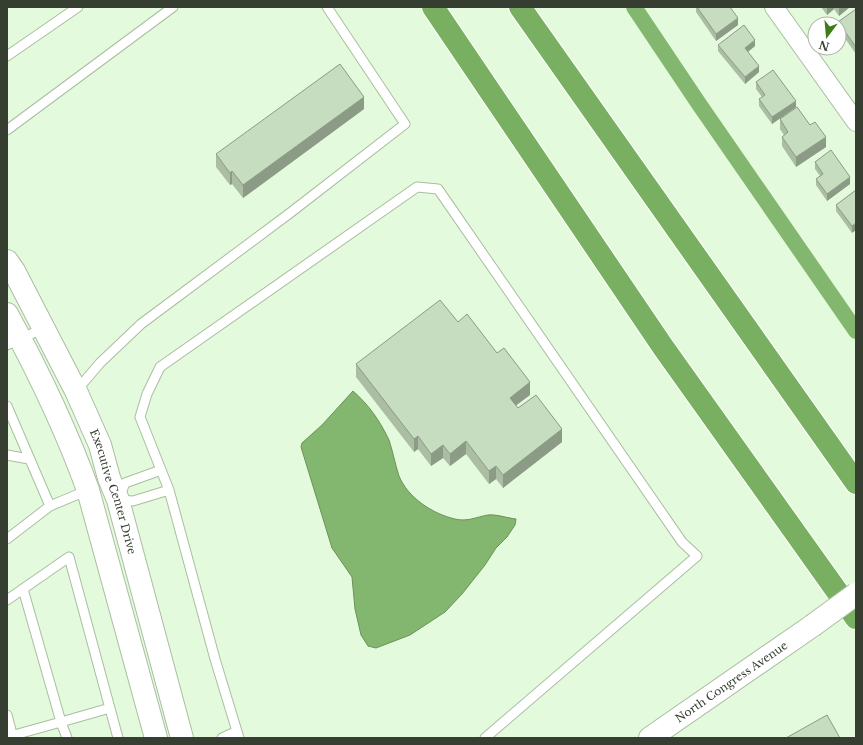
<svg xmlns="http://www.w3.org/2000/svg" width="863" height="745" font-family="'Libre Baskerville',serif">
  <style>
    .water { fill: #83b66e; stroke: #6c925c }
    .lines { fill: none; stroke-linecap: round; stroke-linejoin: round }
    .canal { stroke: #83b66e; stroke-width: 16 }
    .lane-casing { stroke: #a9bea1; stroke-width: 11 }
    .street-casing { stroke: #a9bea1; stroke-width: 20 }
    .secondary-casing { stroke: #a9bea1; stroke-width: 24 }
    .highway-casing { stroke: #fff; stroke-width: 24 }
    .lane { stroke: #fff; stroke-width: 9 }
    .street { stroke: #fff; stroke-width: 18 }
    .secondary { stroke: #fff; stroke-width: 22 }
    .highway { stroke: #78af60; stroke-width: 22 }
    .secondary-bridge-casing { stroke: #a9bea1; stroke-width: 24; stroke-linecap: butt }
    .secondary-bridge { stroke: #fff; stroke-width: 22 }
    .wall { fill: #abbea4 }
    .shaded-wall { fill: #8b9b86 }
    .building { fill: #c7ddbf; stroke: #8b9b86 }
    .labels { text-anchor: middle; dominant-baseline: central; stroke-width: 3.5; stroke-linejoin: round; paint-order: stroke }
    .street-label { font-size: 11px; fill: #363e32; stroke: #fff }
  </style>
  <rect width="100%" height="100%" fill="#e4fadc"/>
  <path class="water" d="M353 391C369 405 380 421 389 440 393 452 395 464 399 476 408 498 433 514 455 519 468 522 476 517 488 515 496 514 507 518 516 519L515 525 507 537 496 548 485 565 462 594 445 612 410 635 376 648 368 646 361 635 355 609 352 577 332 548 301 447 302 443 322 425Z"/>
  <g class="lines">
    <path class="canal" d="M634 7 699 104 856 331"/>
    <g class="lane-casing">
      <path id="lane" d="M7 56 78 7
        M7 130 173 7
        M7 345 44 328
        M77 390 100 363 141 324 290 213 405 124 327 7
        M7 406 50 506 88 490
        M7 455 29 459
        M161 470 125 483 118 500 133 501 169 490
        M7 539 50 506
        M23 589 61 722 110 708
        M7 600 69 557 118 738
        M7 715 13 738
        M7 737 61 722 67 738
        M222 738 237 731
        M239 738 215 659 169 490 140 417 147 394 160 367 417 187 438 189 682 542 697 556 485 738"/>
    </g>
    <g class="street-casing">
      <path id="street" d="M774 7 856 122"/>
    </g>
    <g class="secondary-casing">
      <g id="secondary">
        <path id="s1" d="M7 261 14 271 76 391 100 445 109 478 118 500 182 738"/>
        <path d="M7 314C38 371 66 429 88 490L156 738"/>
        <path id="s2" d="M650 738 812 626"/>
      </g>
    </g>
    <g class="highway-casing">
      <path id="highway" d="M433 7 663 347 856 618
        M520 7 856 483"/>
    </g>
    <use href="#lane" class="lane"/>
    <use href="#street" class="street"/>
    <use href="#secondary" class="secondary"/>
    <use href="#highway" class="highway"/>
    <g class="secondary-bridge-casing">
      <path id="secondary-bridge" d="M812 626 856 594"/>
    </g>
    <use href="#secondary-bridge" class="secondary-bridge"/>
  </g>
  <path class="wall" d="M696 7H730L738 25 716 41 696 12Z
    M821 7H850L839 16 834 9 827 15Z
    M856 9V54L839 30V24H838V22Z
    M718 45 755 46 748 52 759 72 745 84 718 51Z
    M756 82 796 107 772 124 759 106V99L762 97 756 89Z
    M364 109 243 198 232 184 230 185 216 167V154Z
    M780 119 810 125 826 147 796 167 782 146V137L784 135 780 129Z
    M815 162 850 184 827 201 816 185V179L820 176 815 169Z
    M856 190 852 233 836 211V205Z
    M458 322 530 395 516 405 518 408 562 442 503 488 496 479 489 484 466 454 450 466 443 458 431 466 418 449 414 452 356 377V364Z"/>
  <path class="shaded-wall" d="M827 7H834V9L827 15Z
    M839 7H850L839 16Z
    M738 18V25L716 41V34Z
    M755 40V46L745 54V48Z
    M759 66V72L745 84V77Z
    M364 97V109L243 198V185Z
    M796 101V107L772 124V117Z
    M826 137V147L796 167V157Z
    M232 171V184L230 185V173Z
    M850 177V184L827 201V194Z
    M856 223V230L852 233V226Z
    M530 382V395L510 410V398Z
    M562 429V442L503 488V475Z
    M418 436V449L414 452V439Z
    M466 441V454L450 466V454Z
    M443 445V458L431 466V454Z
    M496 466V479L489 484V471Z"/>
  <path class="building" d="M697 7H730L738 18 716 34Z
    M856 9V47L838 22Z
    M744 25 755 40 745 48 759 66 745 77 718 45Z
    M340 64 364 97 243 185 232 171 230 173 216 154Z
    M773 70 796 101 772 117 759 99 765 95 756 82Z
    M797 107 810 125 815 122 826 137 796 157 782 137 788 132 780 119Z
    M831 150 850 177 827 194 816 179 823 174 815 162Z
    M856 190V223L852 226 836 205Z
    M440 300 458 322 467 314 497 353 504 348 530 382 510 398 518 408 536 395 562 429 503 475 496 466 489 471 466 441 450 454 443 445 431 454 418 436 414 439 356 364Z
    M827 715 840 738H786Z"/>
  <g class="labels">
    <g class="street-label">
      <text stroke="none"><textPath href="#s1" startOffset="255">Executive Center Drive</textPath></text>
      <text stroke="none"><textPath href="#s2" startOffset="99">North Congress Avenue</textPath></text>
    </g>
  </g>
  <rect width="863" height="745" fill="none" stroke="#363e32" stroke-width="16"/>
  <g transform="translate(827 36) rotate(196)"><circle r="19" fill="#ffffff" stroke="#afb2ad"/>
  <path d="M0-3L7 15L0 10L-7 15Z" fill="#3d7c19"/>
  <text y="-6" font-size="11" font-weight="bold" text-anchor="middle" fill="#363e32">N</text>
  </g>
</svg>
